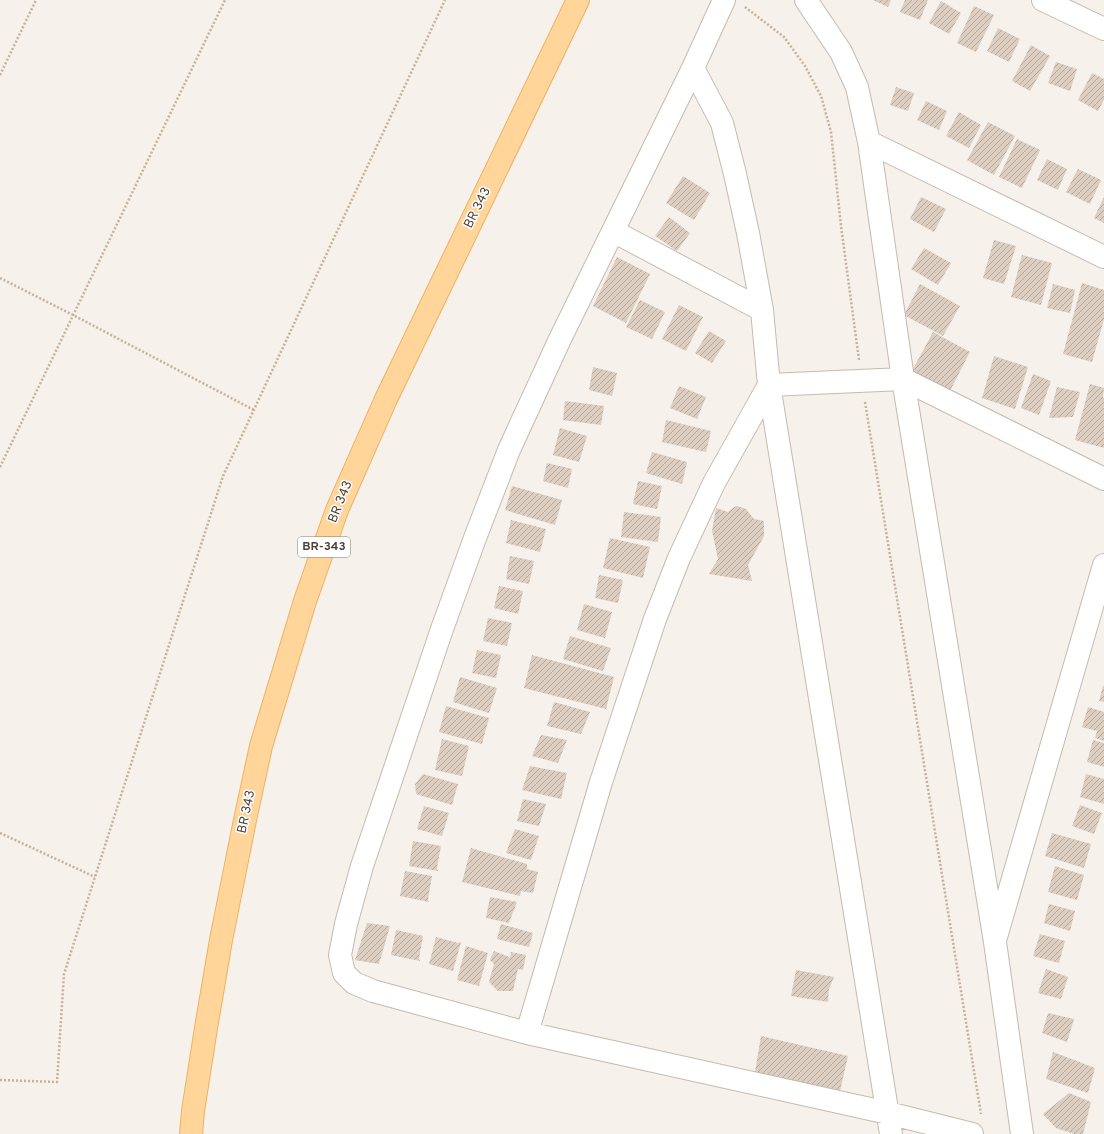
<svg xmlns="http://www.w3.org/2000/svg" width="1104" height="1134" font-family="Overpass,sans-serif">
  <style>
    .building { fill: url(#building-hatch) }
    .lines { fill: none; stroke-linecap: round; stroke-linejoin: round }
    .minor-casing { stroke: #c5baae; stroke-width: 24 }
    .primary-casing { stroke: #edb161; stroke-width: 24 }
    .path { stroke: #c5b19b; stroke-width: 2.5; stroke-dasharray: 2 2; stroke-linecap: butt }
    .minor { stroke: #fff; stroke-width: 22 }
    .primary { stroke: #ffd59a; stroke-width: 22 }
    .labels { text-anchor: middle; dominant-baseline: central; stroke-width: 3; stroke-linejoin: round; paint-order: stroke }
    .shield { fill: #fff; stroke: #817a73; stroke-width: 1 }
    .shield-label { font-size: 12px; font-weight: bold; fill: #4b4137 }
    .street-label { font-size: 13px; fill: #4b4137; stroke: #fff }
  </style>
  <defs>
    <pattern id="building-hatch" width="6" height="6" patternUnits="userSpaceOnUse"><rect width="6" height="6" fill="#dccec1"/><path d="M-1 1l2-2M0 6l6-6M5 7l2-2" fill="none" stroke="#b4a99e"/></pattern>
  </defs>
  <rect width="100%" height="100%" fill="#f6f1ea"/>
  <path class="building" d="M873 0H891L888 7Z
    M905 0H928L920 20 900 12Z
    M941 1 961 13 949 34 929 23Z
    M974 6 994 15 976 52 957 43Z
    M998 28 1020 39 1009 62 987 51Z
    M1031 45 1050 56 1030 91 1012 81Z
    M1056 62 1077 69 1070 91 1048 83Z
    M1092 73 1104 79V100L1098 111 1078 100Z
    M896 87 914 93 908 111 890 105Z
    M926 101 947 111 939 130 917 120Z
    M959 112 981 125 969 148 946 136Z
    M988 122 1015 136 994 175 967 160Z
    M1017 139 1040 150 1022 188 999 177Z
    M1047 159 1067 169 1058 190 1037 180Z
    M1078 169 1101 180 1090 204 1066 192Z
    M683 176 710 193 694 220 666 203Z
    M921 197 946 209 934 232 910 219Z
    M1104 197V223L1094 218Z
    M669 217 690 233 677 251 655 236Z
    M994 240 1016 246 1004 284 983 278Z
    M924 248 951 263 938 285 911 269Z
    M1022 255 1052 263 1041 305 1011 297Z
    M617 257 650 274 626 323 593 306Z
    M1082 283 1104 290V319L1092 362 1063 354Z
    M920 284 960 306 943 336 904 315Z
    M1053 284 1075 290 1070 313 1047 308Z
    M640 300 665 312 652 339 626 327Z
    M679 305 703 317 686 351 662 339Z
    M709 331 726 341 712 363 695 353Z
    M933 332 970 352 950 391 912 371Z
    M994 356 1028 367 1015 409 982 398Z
    M593 367 617 373 612 396 589 390Z
    M1033 374 1051 381 1039 415 1021 408Z
    M1090 384 1104 388 1103 397 1104 398V448L1075 440Z
    M679 386 706 397 697 419 670 408Z
    M1057 387 1080 392 1073 417 1049 418Z
    M565 401 604 406 601 425 563 420Z
    M666 420 711 431 706 452 662 442Z
    M560 428 587 436 579 462 553 455Z
    M652 452 687 462 682 484 646 473Z
    M547 463 572 469 568 488 543 481Z
    M638 481 662 486 657 509 633 504Z
    M512 486 562 500 555 525 505 510Z
    M737 506 746 509 754 519 764 521V536L748 565 752 581 709 574 718 559 712 531 716 508 728 512 734 507Z
    M624 512 661 517 658 542 621 537Z
    M511 520 546 529 540 552 506 543Z
    M610 538 650 547 643 578 603 568Z
    M510 556 534 561 529 584 506 579Z
    M599 575 623 580 618 603 595 598Z
    M499 586 523 591 518 614 494 608Z
    M584 604 612 612 605 638 577 630Z
    M488 618 512 623 507 646 483 641Z
    M570 636 611 648 603 671 563 659Z
    M477 650 501 655 496 678 472 673Z
    M532 655 614 677 606 709 524 688Z
    M460 677 497 688 489 713 453 702Z
    M1103 686H1104V702L1099 701Z
    M554 702 590 712 581 734 547 726Z
    M446 706 489 718 482 744 439 732Z
    M1088 707 1104 712V741L1095 738 1097 731 1082 727Z
    M541 735 567 740 558 763 532 756Z
    M442 739 469 746 462 776 435 770Z
    M1093 740 1104 743V767L1087 762Z
    M530 766 567 773 561 799 522 790Z
    M423 774 458 784 452 805 416 794 415 784Z
    M1086 774 1104 779V804L1080 797Z
    M523 799 546 804 539 826 517 821Z
    M1080 805 1102 813 1094 834 1072 826Z
    M424 806 449 813 442 836 417 829Z
    M515 829 539 836 531 860 506 853Z
    M1052 833 1091 844 1084 868 1045 856Z
    M413 841 441 846 437 868 438 871 409 866Z
    M471 848 527 864V869L538 872 533 893 521 891 520 896 462 882Z
    M1055 866 1084 875 1077 900 1048 892Z
    M405 871 432 876 428 899 429 902 400 896Z
    M490 897 517 902 509 923 486 918Z
    M1049 904 1075 911 1070 931 1044 923Z
    M367 923 390 926 379 964 355 960Z
    M501 924 533 933 529 947 497 939Z
    M396 930 423 936 419 958 420 961 391 955Z
    M1040 934 1065 941 1059 963 1033 956Z
    M436 937 458 943 461 942 453 971 429 964Z
    M466 946 488 953 479 986 457 980Z
    M494 951 507 956 510 958 511 952 526 955 523 970 518 969 513 991H498L489 982 494 964 490 960Z
    M1046 969 1068 977 1061 999 1038 993Z
    M796 970 834 977 829 989 828 1002 791 996Z
    M1048 1013 1074 1019 1067 1042 1042 1033Z
    M761 1036 848 1056 840 1091 755 1072Z
    M1053 1052 1095 1068 1088 1093 1046 1079Z
    M1069 1093 1091 1102 1083 1134H1074L1056 1128 1043 1114Z"/>
  <g class="lines">
    <g class="minor-casing">
      <path id="minor" d="M724 0 693 68 560 339 509 450 475 538 442 629 362 866 346 924 340 955 344 973 354 983 373 991 527 1033 888 1113 972 1134
        M806 0 841 52 857 87 869 142 903 379 995 942 1022 1134
        M1043 0 1104 29
        M693 68 722 123 735 174 748 233 762 310 769 385 891 1134
        M869 142 1104 257
        M613 231 762 310
        M996 937 1104 565
        M527 1033 601 782 655 619 679 558 714 483 769 385 903 379 1104 479"/>
    </g>
    <g class="primary-casing">
      <path id="primary" d="M191 1134 193 1111 206 1028 221 940 245 820 261 746 305 601 337 510 386 399 578 0"/>
    </g>
    <path class="path" d="M745 7 784 37 805 66 821 96 831 132 841 226 859 360
      M0 75 36 0
      M0 278 73 315 254 410
      M865 402 981 1114
      M0 467 225 0
      M0 833 95 877
      M0 1080 57 1082 64 974 223 476 445 0"/>
    <use href="#minor" class="minor"/>
    <use href="#primary" class="primary"/>
  </g>
  <g class="labels">
    <rect class="shield" x="298" y="537" width="52" height="20" rx="3"/>
    <g class="shield-label">
      <text x="324" y="547">BR-343</text>
    </g>
    <g class="street-label">
      <text transform="translate(478 208) rotate(-64)">BR 343</text>
      <text transform="translate(341 502) rotate(-68)">BR 343</text>
      <text transform="translate(247 812) rotate(-78)">BR 343</text>
    </g>
  </g>
</svg>
